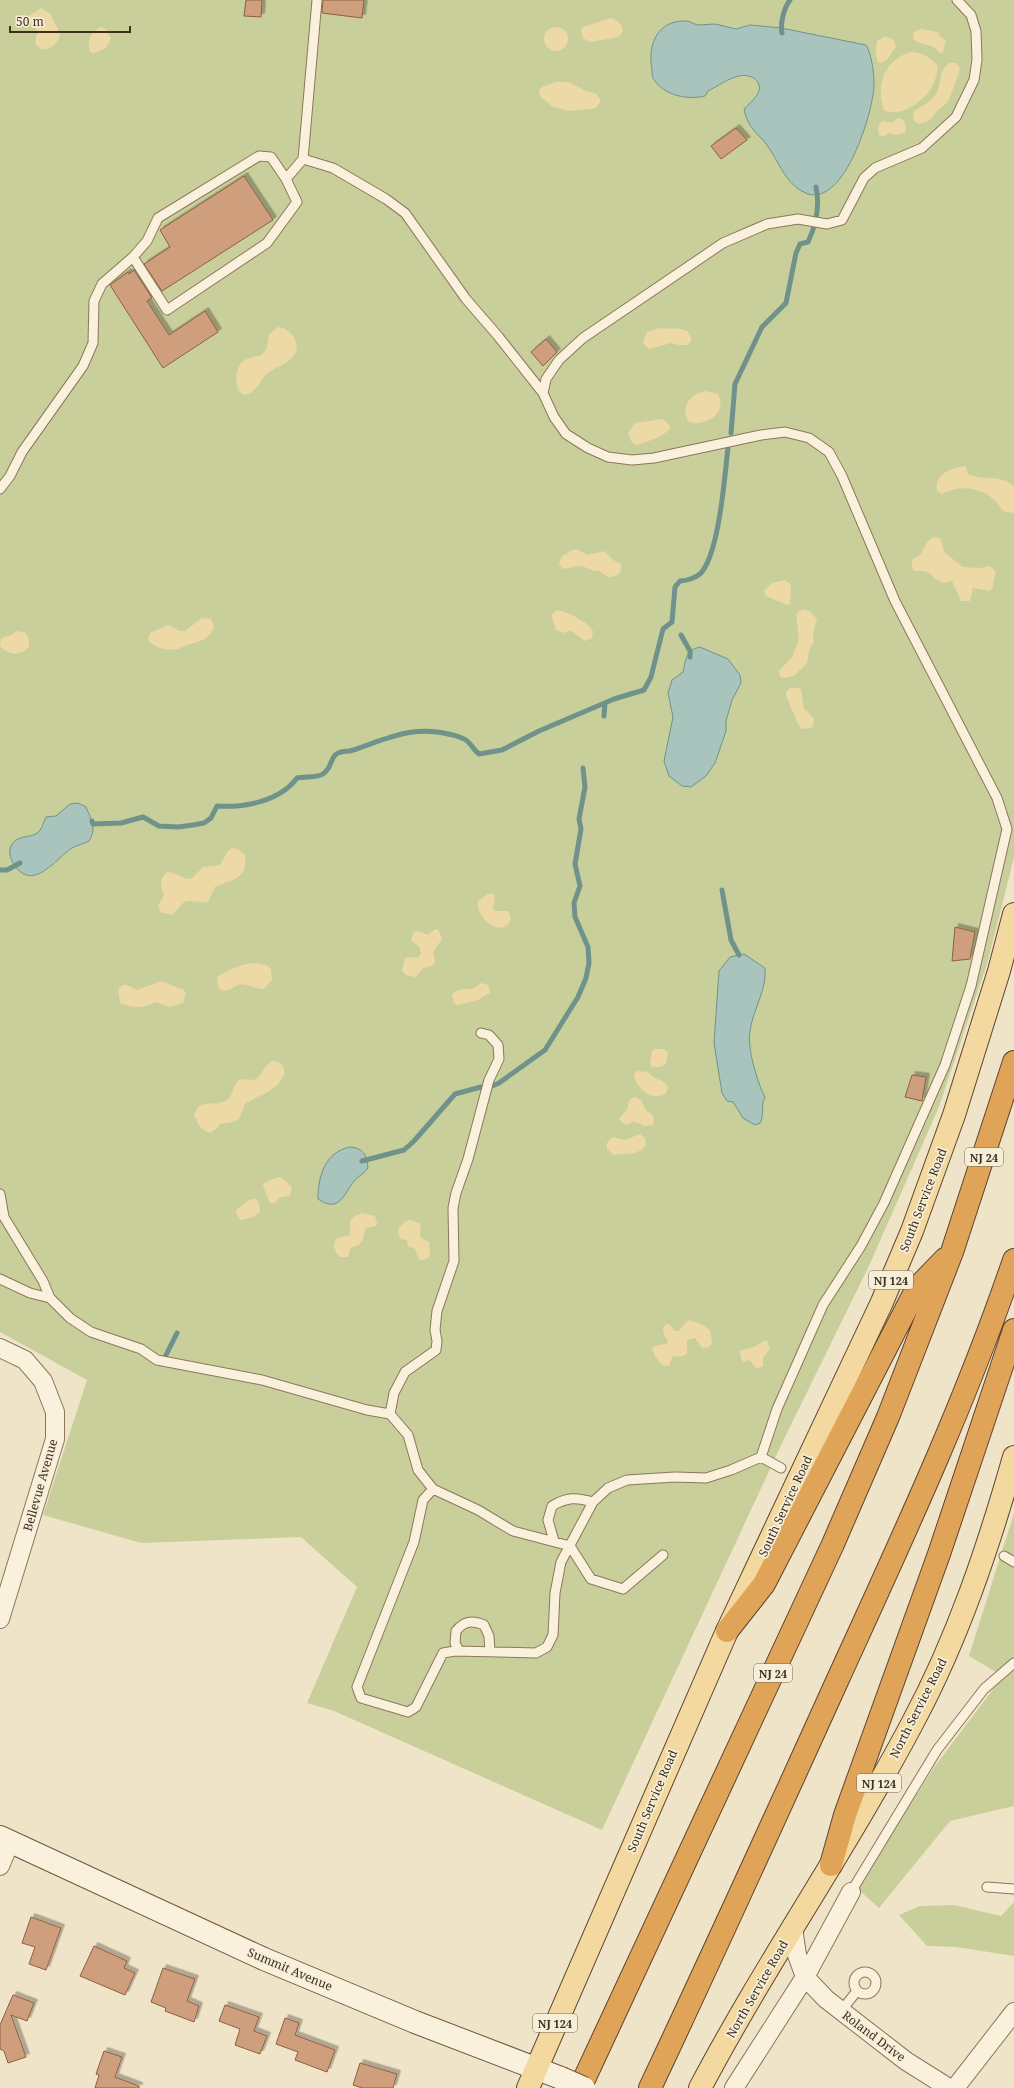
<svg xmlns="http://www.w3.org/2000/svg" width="1014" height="2088" font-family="'Noto Serif',serif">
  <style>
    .green { fill: #c9cf9b }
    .sand { fill: #ecd9a5 }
    .water { fill: #a9c4bc; stroke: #6f938a }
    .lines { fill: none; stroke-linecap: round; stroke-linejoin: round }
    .stream { stroke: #6f938a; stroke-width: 5 }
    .building { fill: #cf9f7d; stroke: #8d5f41; filter: url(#shadow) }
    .lane-casing { stroke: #8d765c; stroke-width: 11 }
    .street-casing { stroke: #8d765c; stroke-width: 20 }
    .secondary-casing { stroke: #6f573f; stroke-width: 24 }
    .primary-casing { stroke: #5b4430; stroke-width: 24 }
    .highway-casing { stroke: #5b4430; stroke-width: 24 }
    .lane { stroke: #faf1dc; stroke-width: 9 }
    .street { stroke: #faf1dc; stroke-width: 18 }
    .secondary { stroke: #faf1dc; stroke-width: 22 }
    .primary { stroke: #f3d9a0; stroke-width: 22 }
    .highway { stroke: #e0a458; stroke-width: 22 }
    .secondary-bridge-casing { stroke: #6f573f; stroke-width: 24; stroke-linecap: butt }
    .secondary-bridge { stroke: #faf1dc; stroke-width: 22 }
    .labels { text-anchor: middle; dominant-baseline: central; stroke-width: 3.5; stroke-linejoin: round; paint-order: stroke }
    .shield { fill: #f7eed8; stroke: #756857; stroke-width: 1 }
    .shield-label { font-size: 11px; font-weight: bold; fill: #3d2e20 }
    .street-label { font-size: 12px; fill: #3d2e20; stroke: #f7eed8 }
  </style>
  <defs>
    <filter id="shadow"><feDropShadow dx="3.5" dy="-3.5" stdDeviation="0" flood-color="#0004"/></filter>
  </defs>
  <rect width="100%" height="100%" fill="#f0e4c8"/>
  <path class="green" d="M0 0H1014V857L1011 870 987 964 939 1107 868 1268 784 1439 602 1830 334 1711 307 1703 357 1587 301 1537 141 1543 43 1515 87 1380 0 1332Z
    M1014 1513V1806L950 1821 879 1908 857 1888 935 1766 1003 1676 969 1656Z
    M1014 1902V1956L956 1947 927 1946 899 1915 920 1906 954 1905 1001 1916Z"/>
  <path class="sand" d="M41 8 50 13 60 34C58 47 41 57 35 42L38 32 28 20 29 16Z
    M611 18C618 20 622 24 623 31L619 37 590 42 583 38 581 31 583 27Z
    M101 27 107 30 111 38 106 48 94 53 90 52C87 42 90 31 101 27Z
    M544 39a12 12 0 1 1 24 0a12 12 0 1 1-24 0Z
    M921 29 938 32 940 36 946 41 943 52 940 53C931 42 923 47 913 39L914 32Z
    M885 36 894 40 896 47 887 60 881 63 878 62C875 55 876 48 877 41Z
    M911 52C923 53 931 57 938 67 937 72 936 78 934 83 928 99 901 119 884 110 875 85 885 59 911 52Z
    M950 63H956L960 68 959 73 948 102 938 110 929 121 918 124 913 120 914 111C921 106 931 102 936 94 942 84 938 69 950 63Z
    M556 82H569L586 91 597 94 601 101 597 107 592 109 570 111 553 107 540 96 539 90 542 87Z
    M898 118 904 120 906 132 896 135 889 133 882 137 879 135 878 127 881 122 885 121 891 123Z
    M278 327C284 327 289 331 293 336 307 357 280 365 268 373 261 378 259 387 252 392 235 404 232 370 242 362 248 357 255 357 262 355L267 348 269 334Z
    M660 328C672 330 691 324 691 341L688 345H679L671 343 650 349 645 346 643 342 647 332Z
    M706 391 718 394C728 413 706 427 689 422 679 408 691 393 706 391Z
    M663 419 671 427C667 435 645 443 636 445L631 441 628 434 635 423Z
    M966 466 968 474C985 482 997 473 1014 486V513L1003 511C991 489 964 482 942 494L937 491C934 473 952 468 966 466Z
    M933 537 940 538 945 553 963 567 980 568 990 566 996 572 992 589 989 591 973 588 970 601H961L952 581 944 583 935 579C930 569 923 572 914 571L912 567V560L921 554 927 542Z
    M576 549 588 555 604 551 613 560 621 564C622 574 617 577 608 577L599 571C592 572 586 566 579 566 572 566 569 570 562 568L559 564C560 555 568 552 576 549Z
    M785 580 791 585 790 604 787 605 766 596 764 591 772 583Z
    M802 609 809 611 817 619 813 633 814 642 809 650 807 663 794 676 783 678 780 676 779 671 792 657 799 639 796 614Z
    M557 610C566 611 590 623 593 631L592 638 585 641 570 630 564 633 556 630 551 615Z
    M202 618 211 619 214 627C210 639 201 641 190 644 186 645 183 647 178 649 169 651 152 648 148 639L150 633 168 625 180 631H185Z
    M17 631 26 633 29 640V646C22 657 8 655 0 646L1 638 11 635Z
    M791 687 801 689 804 709 814 718 813 725 811 728 803 729 799 726 786 696V692Z
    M232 848 238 849 245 855C248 880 232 879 215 887L208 902C200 904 190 898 183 903 179 907 176 911 172 915L160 912 158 906 164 895C161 885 158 880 167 872 176 872 182 879 191 879L203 867 220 865 228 851Z
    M488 894H493L495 898 493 907 494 911H508L511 918 510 922C498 938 475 916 478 901Z
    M438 929 442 939 433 952 435 961 433 965 422 969 416 977 406 975 402 970 405 958 419 957 421 953 419 946 411 941 413 933 418 931 428 935 434 930Z
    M253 963 267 965 271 969 272 980 264 989C256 990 245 982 238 985 230 988 226 995 218 987L217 977C228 970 239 965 253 963Z
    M161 981 184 990 186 994 183 1003 170 1007 155 1002C145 1009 131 1008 120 1003L118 990 122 985H127L137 990Z
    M481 983 488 985 490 993 478 1000 458 1005 454 1003 452 995C460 986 465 991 474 988Z
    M655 1049H664L668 1053 666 1064 660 1067H652L650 1063 652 1052Z
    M272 1061 279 1062 283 1066 285 1072C280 1091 259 1094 245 1104L239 1119 233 1122 220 1124 216 1129 210 1133C200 1130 198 1123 194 1115 201 1096 212 1108 225 1101 234 1097 232 1086 238 1081 243 1077 250 1082 256 1079 263 1074 264 1066 272 1061Z
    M637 1071 648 1072C654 1080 663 1079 668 1086L666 1093C653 1103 635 1088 634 1074Z
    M635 1097 641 1100 646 1111 651 1113 654 1118 653 1125 644 1126 634 1121 626 1125 621 1122 619 1118 627 1110 629 1100Z
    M640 1134 645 1138 646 1145 643 1149 635 1153 613 1155 607 1149V1143L612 1137 625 1140Z
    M278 1177 282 1178 292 1187 290 1196 281 1197 274 1203H270L263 1186 264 1183Z
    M251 1199H256L259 1202 260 1212 253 1217 240 1220 236 1213 237 1209Z
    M362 1213 375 1216 377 1223 376 1226 366 1228C363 1237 363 1247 351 1247L348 1257H340C334 1251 332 1245 337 1238L350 1235C352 1222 344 1220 362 1213Z
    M409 1220 419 1223 421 1227 420 1237 429 1242 430 1256 424 1260H419L415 1249 408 1246 407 1240 401 1239C395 1230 400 1224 409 1220Z
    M688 1320 701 1324 710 1330 712 1343 709 1347 702 1348 695 1338 687 1340V1354L680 1357 673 1356 669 1366H665C659 1363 653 1355 652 1348L658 1345 666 1344 668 1341C664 1335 661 1331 665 1325L669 1324 675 1331H679Z
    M765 1340 768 1342 770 1349 763 1358V1366L757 1369 749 1360 744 1362 741 1359 740 1351 756 1346Z"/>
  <path class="water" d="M688 21 697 25 715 24 736 29 750 25 781 28 866 45C872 55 874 73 874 86 873 112 845 205 808 194 788 187 781 167 771 151 761 134 748 131 744 109 748 105 754 100 757 95 765 82 751 73 739 76 729 78 718 86 708 91L705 96C688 100 666 96 655 81 652 78 652 73 652 69 648 50 654 27 675 22 679 21 684 21 688 21Z
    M700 647 728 659 740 675 741 683 732 700 726 721V731L715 763 706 776 691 787 682 786 669 776 664 761 673 717 668 693 672 680 683 672C686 659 686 650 700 647Z
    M78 803 86 807C91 819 97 829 89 841 84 844 77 845 72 848 56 858 34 892 15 866 11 861 8 852 11 846 17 834 29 839 37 833 42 830 43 823 46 817L56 816 70 804Z
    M744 954 765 968C767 990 753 1009 750 1031 747 1048 757 1082 765 1097 760 1106 765 1114 760 1123L755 1125 743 1118 733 1102 727 1101 722 1093 714 1043 719 971 730 957Z
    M350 1147C363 1148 367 1155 368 1168 364 1174 358 1176 354 1181 343 1196 339 1213 318 1199 318 1176 325 1152 350 1147Z"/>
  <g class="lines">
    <path class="stream" d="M782 33C780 23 784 8 790 0
      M731 433 735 384 762 327 786 303 796 253 800 244 808 242C816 225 820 206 816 187
      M681 635 690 651V657
      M604 716 605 703
      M92 821 93 824 121 823 143 817 159 826 178 827 193 825 204 823 211 818 217 806C245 808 280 801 297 778 305 776 317 778 323 774 336 765 326 751 350 751 387 739 413 724 453 735 456 736 461 737 464 739 471 742 473 750 479 754L502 750 539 731 614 699 644 690 651 677 663 629 672 622 675 587 680 581C686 581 695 578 700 574 719 556 725 474 728 447
      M0 870H7L20 863
      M722 890 731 940 739 955
      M490 1087 499 1083 545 1050 578 997 586 978 589 963 588 947 575 917 574 903 580 886 575 864 581 829 579 819 585 787 583 768
      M362 1161 404 1150 414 1141 455 1094 481 1087
      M165 1357 177 1333"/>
  </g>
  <path class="building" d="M246 0H262L261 17 244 16Z
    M323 0H364L362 18 322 13Z
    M736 128 747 140 721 159 711 146Z
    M244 176 273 220 162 291 144 264 170 247 160 230Z
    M134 270 152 298 147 301 169 335 205 311 218 332 163 368 110 285 128 272 129 274Z
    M546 339 557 352 543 366 531 352Z
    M955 927 975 932 970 959 952 961Z
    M912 1075 926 1077 922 1101 905 1097Z
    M31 1917 61 1928 46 1970 29 1964 35 1947 22 1943Z
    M94 1946 127 1961 124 1968 135 1973 125 1995 80 1976Z
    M163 1968 195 1979 187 2001 199 2006 194 2022 165 2011 166 2008 151 2002Z
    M13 1995 34 2003 27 2021 11 2015 26 2057 8 2063 4 2051 0 2049V2025Z
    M225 2005 259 2017 254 2031 267 2036 260 2054 235 2045 240 2029 219 2021Z
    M285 2018 299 2023 295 2035 335 2050 327 2072 295 2060 298 2052 276 2044Z
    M104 2051 122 2057 115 2077 139 2086V2088H95L99 2075 96 2074Z
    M360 2063 397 2074 393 2088H362L353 2085Z"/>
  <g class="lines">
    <g class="lane-casing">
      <path id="lane" d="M303 159 333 168 386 199 405 213 466 299 498 336 543 393
        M133 257 167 310 267 243 297 202 286 179
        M0 489 10 476 22 452 83 366 93 343 94 301 102 284 133 257 147 241 158 218 259 156 271 157 286 179 303 159 317 0
        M0 1194 4 1217 43 1281 50 1298
        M0 1279 30 1293 50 1298 70 1318 91 1332 141 1349 157 1360 262 1380 367 1410 390 1414 408 1435 418 1470 433 1489
        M390 1414 394 1393 405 1372 436 1350 437 1341 435 1330 437 1311 454 1261 453 1208 456 1193 468 1159 489 1080 499 1059 498 1045 489 1035 481 1033
        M781 1468 761 1457 777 1409 823 1305 861 1246 884 1203 945 1065 971 986 1007 829 997 798 895 601 842 476 829 452 809 438 785 432 761 435 654 458 632 460 608 457 588 448 566 434 554 417 543 393 546 379 559 360 583 338 723 243 767 224 798 219 827 224 842 220 864 178 875 168 922 148 956 117 974 80 977 60 976 31 971 15 957 0
        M554 1541 548 1520 552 1506C567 1497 576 1497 593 1502
        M663 1555 623 1589 591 1579 570 1546 513 1531 478 1510 433 1489 423 1500 414 1542 357 1687 361 1698 408 1712 416 1707 443 1653 455 1651 536 1653 547 1647 553 1635 555 1593 561 1562 593 1502 608 1488 627 1480 675 1477 706 1478 731 1470 761 1457
        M1004 1556 1014 1562
        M459 1651 455 1643 456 1631C464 1621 472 1620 484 1625L489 1636 490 1652
        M987 1887 1014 1889
        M851 1892 937 1750 984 1689 1014 1663
        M854 1983a11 11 0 1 1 22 0a11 11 0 1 1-22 0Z
        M841 2011 857 1991"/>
    </g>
    <g class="street-casing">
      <path id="street" d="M0 1348 25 1360 43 1381 55 1412V1439L0 1619
        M0 1866 10 1842
        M793 1928 797 1955 805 1977 826 1999 906 2061 949 2088
        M734 2088 805 1977 851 1892
        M955 2088 1014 2012"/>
    </g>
    <g class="secondary-casing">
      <path id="secondary" d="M0 1837 264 1959 415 2022 561 2078"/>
    </g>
    <g class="primary-casing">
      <path id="primary" d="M528 2088 727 1631 882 1302 912 1231 954 1115 999 971 1014 914
        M700 2088C766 1963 847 1847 913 1722 958 1638 988 1548 1014 1457"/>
    </g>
    <g class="highway-casing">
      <path id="highway" d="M727 1631 764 1584 917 1288 945 1259
        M831 1865 845 1815 939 1554 1014 1330
        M580 2088 833 1544 888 1417 952 1252 1014 1062
        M650 2088C714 1952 776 1816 838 1679 901 1541 965 1404 1014 1260"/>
    </g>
    <use href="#lane" class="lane"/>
    <use href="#street" class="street"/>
    <use href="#secondary" class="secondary"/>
    <use href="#primary" class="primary"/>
    <use href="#highway" class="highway"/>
    <g class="secondary-bridge-casing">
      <path id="secondary-bridge" d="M561 2078 584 2088"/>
    </g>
    <use href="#secondary-bridge" class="secondary-bridge"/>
  </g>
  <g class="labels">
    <g class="shield">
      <rect x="965" y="1148" width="38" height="18" rx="3"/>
      <rect x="869" y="1271" width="44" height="18" rx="3"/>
      <rect x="754" y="1664" width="38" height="18" rx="3"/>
      <rect x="857" y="1774" width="44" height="18" rx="3"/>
      <rect x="533" y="2014" width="44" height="18" rx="3"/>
    </g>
    <g class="shield-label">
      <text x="984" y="1157">NJ 24</text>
      <text x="891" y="1280">NJ 124</text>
      <text x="773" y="1673">NJ 24</text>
      <text x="879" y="1783">NJ 124</text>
      <text x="555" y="2023">NJ 124</text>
    </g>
    <g class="street-label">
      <text transform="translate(923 1200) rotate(-69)">South Service Road</text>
      <text transform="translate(40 1485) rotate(-74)">Bellevue Avenue</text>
      <text transform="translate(785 1506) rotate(-65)">South Service Road</text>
      <text transform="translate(918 1708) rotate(-63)">North Service Road</text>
      <text transform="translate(652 1801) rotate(-67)">South Service Road</text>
      <text transform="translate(290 1969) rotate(23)">Summit Avenue</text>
      <text transform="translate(757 1989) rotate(-60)">North Service Road</text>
      <text transform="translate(874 2036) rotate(37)">Roland Drive</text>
    </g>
  </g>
  <path d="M10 26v6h120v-6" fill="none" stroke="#3d2e20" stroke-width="2"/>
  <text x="16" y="26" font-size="12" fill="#3d2e20" stroke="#f7eed8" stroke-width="3" paint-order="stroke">50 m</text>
</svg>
